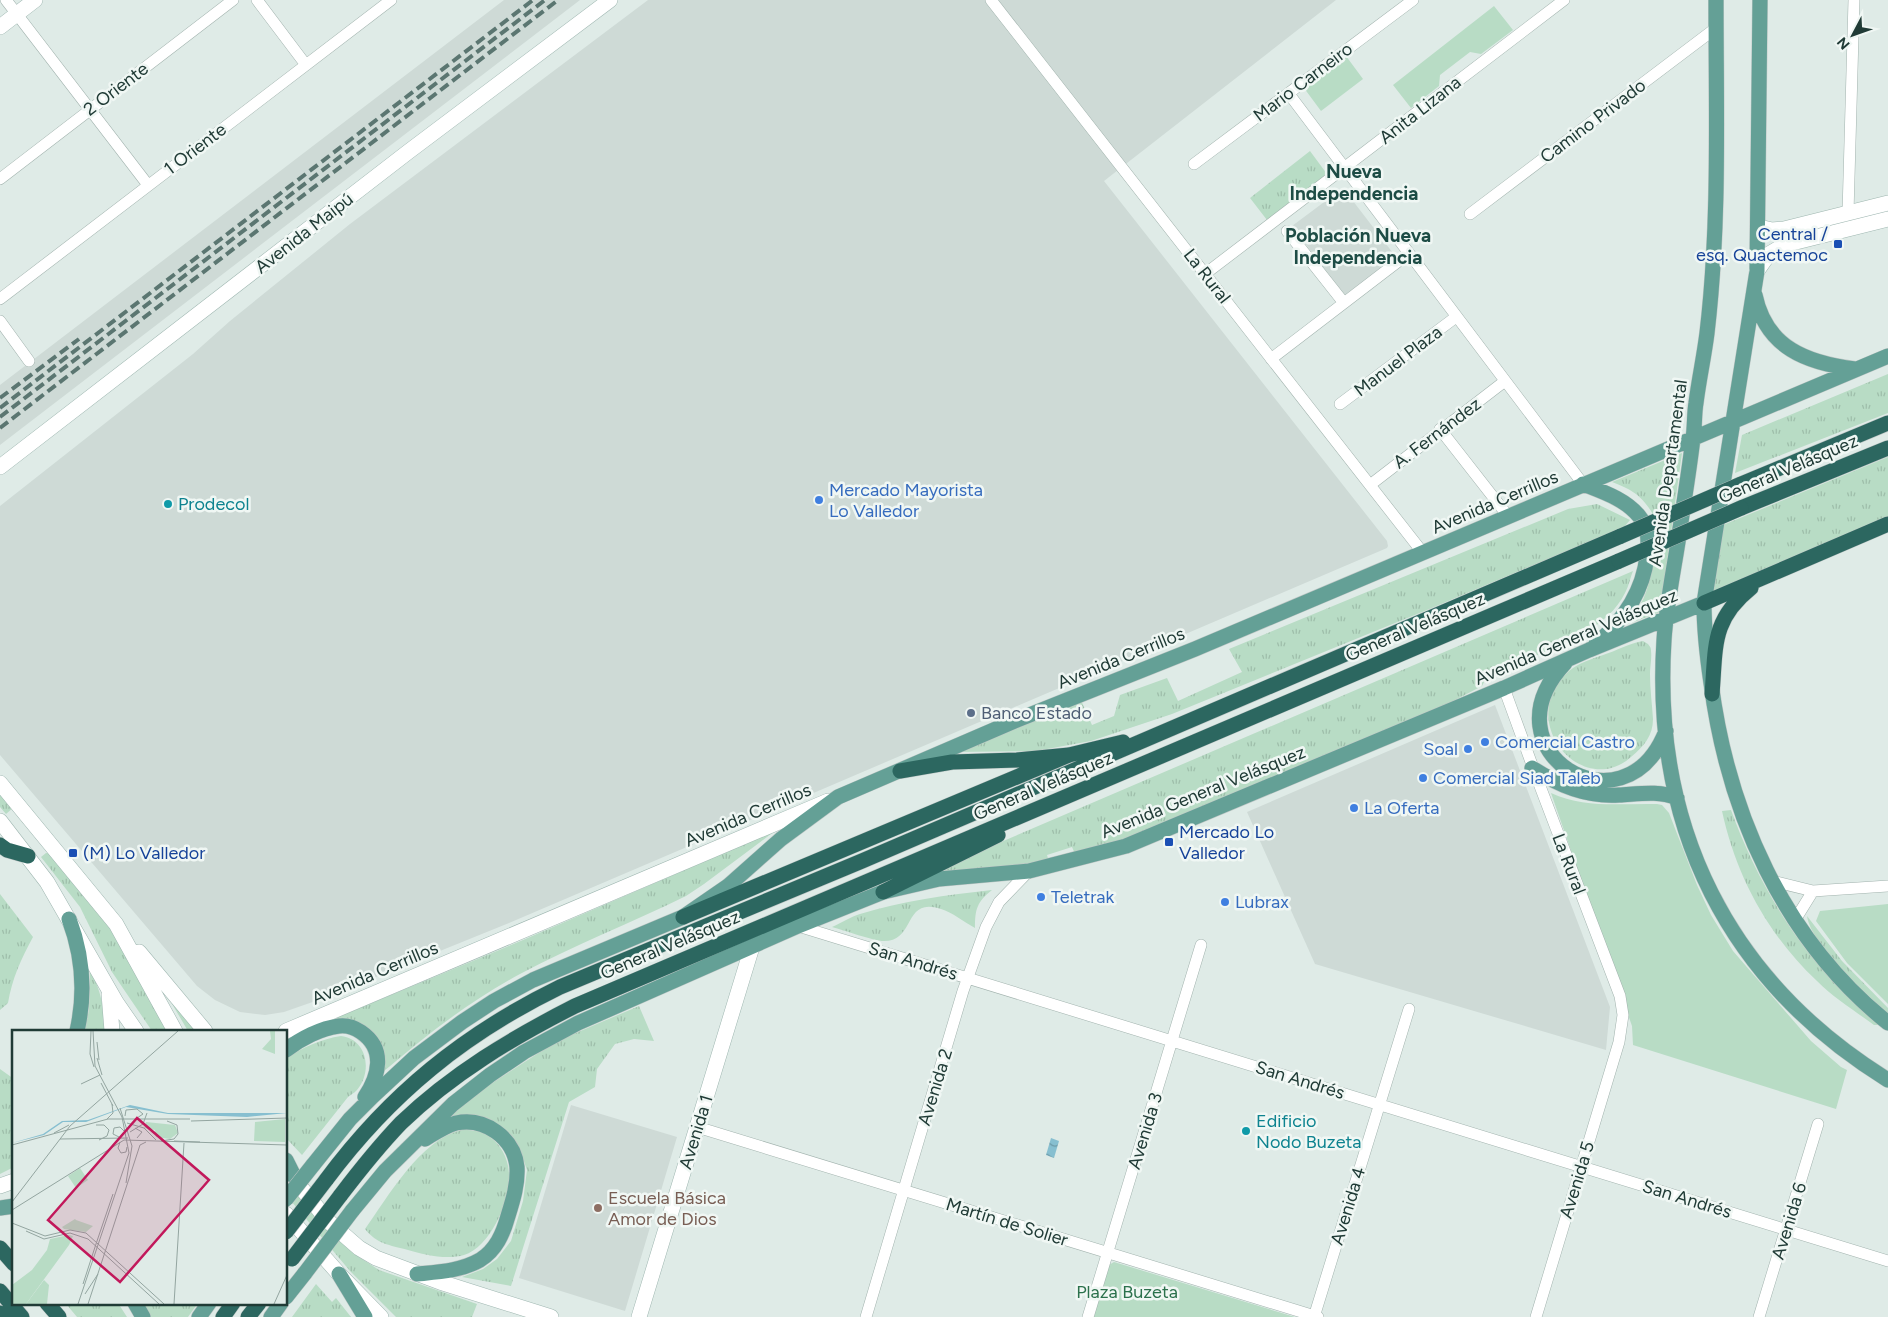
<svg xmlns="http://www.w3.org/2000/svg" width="1888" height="1317" font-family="Figtree,sans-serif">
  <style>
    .built { fill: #cedad6 }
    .grass { fill: url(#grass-tufts) }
    .park { fill: #b8dcc5 }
    .water { fill: url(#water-waves) }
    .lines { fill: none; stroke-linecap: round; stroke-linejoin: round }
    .street-casing { stroke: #a2b3ae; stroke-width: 12 }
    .secondary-casing { stroke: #9eb6b0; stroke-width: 16 }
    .primary-casing { stroke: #c1c8c7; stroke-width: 16 }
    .highway-casing { stroke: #c1c8c7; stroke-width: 16 }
    .street { stroke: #fff; stroke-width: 11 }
    .secondary { stroke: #fff; stroke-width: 15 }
    .primary { stroke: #64a096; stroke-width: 15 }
    .highway { stroke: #2c6760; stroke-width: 15 }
    .rail { stroke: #5b7671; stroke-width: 4; stroke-dasharray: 10 5; stroke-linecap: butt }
    .primary-bridge-casing { stroke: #c1c8c7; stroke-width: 16; stroke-linecap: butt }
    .highway-bridge-casing { stroke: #c1c8c7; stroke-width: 16; stroke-linecap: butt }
    .primary-bridge { stroke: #64a096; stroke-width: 15 }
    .highway-bridge { stroke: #2c6760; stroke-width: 15 }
    .transit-dot { fill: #1a4fb4; stroke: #f0f7f4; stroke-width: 2 }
    .shop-dot { fill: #3f7fe0; stroke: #f0f7f4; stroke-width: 2 }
    .culture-dot { fill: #0f9aa8; stroke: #f0f7f4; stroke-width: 2 }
    .service-dot { fill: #5c6f8a; stroke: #f0f7f4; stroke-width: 2 }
    .education-dot { fill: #8d6e63; stroke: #f0f7f4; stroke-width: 2 }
    .labels { text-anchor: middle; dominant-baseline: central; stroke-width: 5; stroke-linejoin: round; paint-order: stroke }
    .street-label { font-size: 18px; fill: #203b36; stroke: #f0f7f4 }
    .transit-label { font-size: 18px; fill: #164399; stroke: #f0f7f4; text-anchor: start }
    .shop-label { font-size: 18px; fill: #366cbe; stroke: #f0f7f4; text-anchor: start }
    .culture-label { font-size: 18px; fill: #0d838f; stroke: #f0f7f4; text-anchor: start }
    .service-label { font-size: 18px; fill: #4e5e75; stroke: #f0f7f4; text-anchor: start }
    .education-label { font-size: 18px; fill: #785e54; stroke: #f0f7f4; text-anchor: start }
    .park-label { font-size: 18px; fill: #2b714c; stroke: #f0f7f4 }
    .neighbourhood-label { font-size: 19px; font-weight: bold; fill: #1d4c45; stroke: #f0f7f4 }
    .inset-road { fill: none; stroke: #93a5a0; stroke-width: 1 }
    .view { fill: #c2185b; fill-opacity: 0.15; stroke: #c2185b; stroke-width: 2.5 }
    .inset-edge { fill: none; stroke: #203b36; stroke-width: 2.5 }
  </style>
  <defs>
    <pattern id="grass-tufts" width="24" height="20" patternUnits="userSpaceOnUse" patternTransform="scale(1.25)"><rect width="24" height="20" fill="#b8dcc5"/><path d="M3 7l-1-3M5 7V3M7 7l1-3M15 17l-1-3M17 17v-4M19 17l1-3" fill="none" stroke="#9ebeaa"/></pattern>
    <pattern id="water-waves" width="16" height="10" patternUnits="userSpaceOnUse" patternTransform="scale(1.25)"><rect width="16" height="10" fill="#87bfd0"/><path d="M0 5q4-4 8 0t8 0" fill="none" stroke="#6e9caa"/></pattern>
  </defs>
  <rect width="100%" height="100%" fill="#dfebe7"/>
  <path class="built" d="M504 0H580L0 445V385Z
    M648 0H1336L1104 181 1387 541 1388 546 1387 548 509 923 324 998 284 1012 265 1015 240 1012 215 1000 197 986 0 755V506L193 354 230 321 350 224Z
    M1343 188 1396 257 1345 296 1292 226Z
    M1495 705 1610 1007 1606 1050 1315 964 1247 812Z
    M571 1105 677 1137 625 1311 519 1278Z"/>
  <path class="grass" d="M1310 151 1327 174 1267 220 1250 198Z
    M1888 374V413L1735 473 1742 435Z
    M1682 453 1660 612 1623 626C1632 617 1640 607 1645 595 1652 576 1662 529 1651 511 1640 494 1630 489 1612 482Z
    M1888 457V518L1719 591H1713L1723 525Z
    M1597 504 1630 520 1624 527 1427 610 1172 714 1091 741 1036 751 955 752 1080 698 1092 725 1114 716 1120 695 1167 678 1178 701 1242 672 1229 649 1568 509Z
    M1633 571C1630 578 1629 586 1625 593 1603 638 1532 656 1489 673L1482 686 1417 720 1122 842 1076 856 1072 847 1047 855 1049 862 932 874 959 860Z
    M1643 641 1648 644C1650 647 1651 647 1651 651 1652 658 1650 666 1650 674 1650 689 1652 704 1653 719 1653 736 1644 746 1631 757 1583 800 1513 721 1569 671 1578 663 1592 659 1603 655 1616 651 1630 643 1643 641Z
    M0 791 14 807 6 814 0 807Z
    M1731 810C1752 868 1785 929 1828 975 1844 993 1862 1009 1880 1025H1874C1855 1011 1834 998 1817 981 1768 935 1736 876 1722 811Z
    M775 831 704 884 686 896C631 923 574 945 520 974 470 1001 426 1035 383 1072L365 1029 286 1043V1039L302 1032 523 940Z
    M46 853 54 854 121 939 170 1031H152L112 972 80 907 41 857Z
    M992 890C977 902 975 909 975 928 964 922 952 912 941 909 903 896 916 941 884 941 873 941 844 930 832 927 841 923 850 917 860 914 902 901 947 895 992 890Z
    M0 894 33 937C21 959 12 979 8 1003L0 1010Z
    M1807 916 1842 961 1888 1008V1014C1866 993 1811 945 1807 916Z
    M90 970C101 990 104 1008 105 1031H85L89 1009Z
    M158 980 200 1031H188Z
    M639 1006 654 1041 634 1039 615 1044 597 1069 595 1087 569 1102 511 1286 462 1277 483 1269 497 1259 511 1241 523 1201 527 1170 520 1150 506 1130 485 1118 447 1117 483 1089 557 1041Z
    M341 1036C367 1039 373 1071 357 1090 355 1092 351 1095 348 1097L302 1155 286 1138V1059C302 1047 322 1039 341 1036Z
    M0 1069 14 1079V1167L0 1174Z
    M461 1130C470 1130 479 1130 487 1135 500 1143 508 1157 509 1173 511 1199 491 1247 464 1255 447 1260 424 1255 408 1250 389 1245 377 1244 365 1229 388 1197 420 1140 461 1130Z
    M286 1180 359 1257 379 1270 477 1304 472 1317H396L350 1271 286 1195Z
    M316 1284 332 1302 336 1298 351 1317H292Z
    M68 1303H118L127 1317H77L67 1305Z
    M140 1303H198L188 1317H149Z"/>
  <path class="park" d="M1494 6 1513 30 1481 54 1470 52 1440 75 1439 86 1411 108 1393 85Z
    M1346 56 1363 79 1321 111 1304 88Z
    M1551 793C1585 809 1621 803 1657 804L1662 805 1669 813 1697 885 1711 915 1733 951 1811 1041 1841 1067 1847 1070 1836 1109 1633 1045 1632 1026Z
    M1888 904V1004L1847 963 1816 921 1820 911Z
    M1114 1262 1295 1317H1093L1109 1265Z"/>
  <path class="water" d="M1051 1138 1059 1141 1054 1158 1046 1155Z"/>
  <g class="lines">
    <g class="street-casing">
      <path id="street" d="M6 0 148 185
        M257 0 306 65
        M991 0 1423 553
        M1289 94 1583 484
        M1194 164 1413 0
        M0 179 233 0
        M1848 213 1854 0
        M1470 214 1716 28
        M1287 231 1344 303
        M1205 274 1564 0
        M0 299 391 0
        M0 321 29 361
        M1271 359 1408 254
        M1340 404 1456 317
        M1440 429 1508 516
        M1370 485 1505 381
        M1504 688 1535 773 1620 996 1623 1015 1619 1042 1536 1317
        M1772 881 1813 891 1888 886
        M1795 920 1813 891
        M798 926 1888 1261
        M697 1127 1318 1317
        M866 1317 963 991 986 927 999 902 1029 871
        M1088 1317 1201 945
        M1314 1317 1409 1009
        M1759 1317 1818 1124"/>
    </g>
    <g class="secondary-casing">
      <path id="secondary" d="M0 27 35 0
        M1759 227 1772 230 1784 229 1888 203
        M1757 271 1769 254 1784 245 1888 219
        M0 467 408 152 610 0
        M0 783 116 924 175 1031
        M0 821 47 882 116 1002 136 1031
        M139 952 205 1031
        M109 994 112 1031
        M286 1031 828 801
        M290 1174 328 1221 359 1248 376 1258 440 1282 551 1317
        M0 1186 14 1181
        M286 1214 339 1274 381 1317
        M639 1317 752 947"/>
    </g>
    <g class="primary-casing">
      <path id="primary" d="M1716 0C1716 111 1720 223 1707 333 1704 357 1699 379 1696 403 1694 414 1695 426 1693 438 1689 473 1683 507 1678 542 1673 574 1666 608 1664 640 1652 828 1728 981 1888 1080
        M1760 0 1757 271 1704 603C1704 630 1707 656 1711 683 1728 813 1783 939 1888 1023
        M1755 295C1766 348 1807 363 1855 369
        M1583 484C1603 492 1625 499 1639 516 1649 528 1649 541 1647 556 1643 592 1623 621 1596 644
        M1565 663C1482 751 1624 838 1666 731
        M1532 768C1560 786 1586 797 1619 795 1638 794 1659 790 1677 798
        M69 919C83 956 86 992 77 1031
        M286 1050C300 1039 321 1028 339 1026 347 1025 355 1028 361 1032 386 1049 379 1076 365 1097
        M286 1160 297 1182
        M313 1165 350 1119 372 1097 414 1058 462 1022 494 1001 533 980 683 917 728 886 781 839 838 797 1017 720 1195 649 1888 356
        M0 1208 14 1206
        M352 1211 385 1171 453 1104 490 1075 524 1052 578 1023 798 926 883 892 939 879 1029 871 1126 846 1504 688 1589 650 1704 603
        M339 1274 365 1317
        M417 1274C438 1272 461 1271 480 1260 496 1250 503 1234 508 1216 513 1200 518 1184 517 1167 514 1138 485 1117 456 1123 445 1126 435 1133 425 1139
        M286 1297 305 1273
        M135 1303 143 1317
        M199 1317 209 1303
        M271 1317 281 1303"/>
    </g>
    <g class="highway-casing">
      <path id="highway" d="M1739 485 1888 423
        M1741 508 1888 448
        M1704 603 1888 524
        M1712 694C1716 647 1711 620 1751 588
        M900 771 952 762 1017 760 1069 755 1123 742
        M0 845 7 850 28 856
        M883 892 998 835
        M683 917 1069 755
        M326 1180C390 1094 464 1034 560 987L862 861 1621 536
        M340 1196C359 1171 379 1146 401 1123 452 1074 512 1038 575 1006L1619 561
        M0 1248 14 1264
        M0 1291 22 1317
        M47 1303 59 1317
        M0 1313 5 1317
        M223 1317 233 1303
        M248 1317 259 1303"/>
    </g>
    <use href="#street" class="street"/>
    <use href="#secondary" class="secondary"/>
    <use href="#primary" class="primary"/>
    <use href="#highway" class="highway"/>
    <path class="rail" d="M0 398 79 339
      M0 408 533 0
      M0 417 545 0
      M0 428 558 0"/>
    <g class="primary-bridge-casing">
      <path id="primary-bridge" d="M286 1199 313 1165
        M305 1273 352 1211"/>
    </g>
    <g class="highway-bridge-casing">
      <path id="highway-bridge" d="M1621 536 1739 485
        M1619 561 1741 508
        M286 1232 326 1180
        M292 1259 340 1196"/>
    </g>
    <use href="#primary-bridge" class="primary-bridge"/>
    <use href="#highway-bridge" class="highway-bridge"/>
  </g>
  <g class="transit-dot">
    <rect x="1833" y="239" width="10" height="10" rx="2.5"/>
    <rect x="1164" y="837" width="10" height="10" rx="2.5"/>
    <rect x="68" y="848" width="10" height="10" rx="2.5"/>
  </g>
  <g class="shop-dot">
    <circle cx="819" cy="500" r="5"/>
    <circle cx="1485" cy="742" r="5"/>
    <circle cx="1468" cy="749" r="5"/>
    <circle cx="1423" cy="778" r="5"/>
    <circle cx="1354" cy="808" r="5"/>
    <circle cx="1041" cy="897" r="5"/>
    <circle cx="1225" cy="902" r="5"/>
  </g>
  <g class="culture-dot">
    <circle cx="168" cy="504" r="5"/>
    <circle cx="1246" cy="1131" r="5"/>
  </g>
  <circle class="service-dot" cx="971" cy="713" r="5"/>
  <circle class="education-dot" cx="598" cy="1208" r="5"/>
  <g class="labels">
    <g class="street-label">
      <text transform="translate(1303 82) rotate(-37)">Mario Carneiro</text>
      <text transform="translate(116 89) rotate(-37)">2 Oriente</text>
      <text transform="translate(1420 110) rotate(-38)">Anita Lizana</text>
      <text transform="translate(1593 121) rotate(-37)">Camino Privado</text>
      <text transform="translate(195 149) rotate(-37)">1 Oriente</text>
      <text transform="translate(304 233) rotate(-38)">Avenida Maipú</text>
      <text transform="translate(1207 276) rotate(52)">La Rural</text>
      <text transform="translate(1398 361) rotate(-37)">Manuel Plaza</text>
      <text transform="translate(1437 433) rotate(-37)">A. Fernández</text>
      <text transform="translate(1788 469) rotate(-23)">General Velásquez</text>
      <text transform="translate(1668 473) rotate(-82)">Avenida Departamental</text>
      <text transform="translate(1495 502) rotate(-23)">Avenida Cerrillos</text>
      <text transform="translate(1415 627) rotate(-23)">General Velásquez</text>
      <text transform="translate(1576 637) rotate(-23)">Avenida General Velásquez</text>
      <text transform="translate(1121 658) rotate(-22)">Avenida Cerrillos</text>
      <text transform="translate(1043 786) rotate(-23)">General Velásquez</text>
      <text transform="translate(1203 792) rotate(-22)">Avenida General Velásquez</text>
      <text transform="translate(748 815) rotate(-23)">Avenida Cerrillos</text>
      <text transform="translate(1569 864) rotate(69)">La Rural</text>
      <text transform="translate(670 945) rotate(-23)">General Velásquez</text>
      <text transform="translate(913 961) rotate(17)">San Andrés</text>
      <text transform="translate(375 973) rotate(-23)">Avenida Cerrillos</text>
      <text transform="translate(1300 1080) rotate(17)">San Andrés</text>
      <text transform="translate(935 1087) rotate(-73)">Avenida 2</text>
      <text transform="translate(1145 1131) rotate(-73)">Avenida 3</text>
      <text transform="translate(696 1132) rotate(-73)">Avenida 1</text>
      <text transform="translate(1577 1180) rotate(-73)">Avenida 5</text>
      <text transform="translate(1687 1199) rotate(17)">San Andrés</text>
      <text transform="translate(1348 1206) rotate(-73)">Avenida 4</text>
      <text transform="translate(1789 1221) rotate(-73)">Avenida 6</text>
      <text transform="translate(1007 1222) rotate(17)">Martín de Solier</text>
    </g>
    <g class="transit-label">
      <text x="1828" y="234" text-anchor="end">Central /<tspan x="1828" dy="21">esq. Quactemoc</tspan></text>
      <text x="1179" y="832">Mercado Lo<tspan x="1179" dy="21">Valledor</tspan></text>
      <text x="83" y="853">(M) Lo Valledor</text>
    </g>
    <g class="shop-label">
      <text x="829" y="490">Mercado Mayorista<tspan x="829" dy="21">Lo Valledor</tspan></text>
      <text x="1495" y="742">Comercial Castro</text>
      <text x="1458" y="749" text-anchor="end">Soal</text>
      <text x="1433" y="778">Comercial Siad Taleb</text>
      <text x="1364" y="808">La Oferta</text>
      <text x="1051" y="897">Teletrak</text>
      <text x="1235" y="902">Lubrax</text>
    </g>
    <g class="culture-label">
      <text x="178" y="504">Prodecol</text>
      <text x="1256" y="1121">Edificio<tspan x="1256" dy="21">Nodo Buzeta</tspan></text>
    </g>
    <g class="service-label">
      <text x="981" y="713">Banco Estado</text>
    </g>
    <g class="education-label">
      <text x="608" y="1198">Escuela Básica<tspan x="608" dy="21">Amor de Dios</tspan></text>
    </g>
    <g class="park-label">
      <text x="1127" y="1292">Plaza Buzeta</text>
    </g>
    <g class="neighbourhood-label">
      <text x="1354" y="171">Nueva<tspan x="1354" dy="22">Independencia</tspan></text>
      <text x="1358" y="235">Población Nueva<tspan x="1358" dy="22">Independencia</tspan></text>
    </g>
  </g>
  <g transform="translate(12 1030)">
    <rect width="275" height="275" fill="#dfebe7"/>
    <path d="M134 92 163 95 166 103 158 109 144 107 143 100 132 98ZM32 250 37 255 35 274H14Z" fill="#b8dcc5"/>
    <path d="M258 1H263V24L250 19 259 9ZM273 89V112L242 111 243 92ZM68 138 76 150 64 158 56 146ZM63 189 64 190 81 196 74 202 52 199 50 197ZM57 205 61 206 57 215 14 274H0V255L20 240 35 220 38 209Z" fill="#b8dcc5"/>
    <path d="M118 75 156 83H275L235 87 156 84 114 77 74 92H51L32 105 0 113 31 104 50 91 76 90Z" fill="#87bfd0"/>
    <path class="inset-road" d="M79 1 78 24 82 37M85 12 87 30M85 28 90 45M89 53 101 76M69 54 88 45M108 78 120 116 114 153M113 86 114 80 125 79 131 84 125 88M95 89 101 83 100 74M179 91 275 88M115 93 132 98 144 110M84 95H92L97 100 95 106 87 110M123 98 130 102 125 108M118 102 131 94 135 83M42 103 57 95M107 107 101 104 102 98 108 97 112 101M48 109 116 108M149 111 162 109 166 104 165 95 155 91M162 111 188 112M108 112 106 118 109 123 114 122 115 117M0 115 96 89H178M0 172 58 96 166 1M0 180 112 110 275 115M0 193 33 206 58 200 74 203 152 274M14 201 32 209 58 203 76 209 147 274M84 214 101 164M71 254 84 214M73 264 86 244M66 274 117 123 110 87 83 36 81 1M76 274 128 115 134 112M162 274 172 113M262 274 275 245"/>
    <path class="view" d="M125 88 197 150 108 252 36 190Z"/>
    <rect width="275" height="275" class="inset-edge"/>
  </g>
  <g transform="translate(1853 35) rotate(229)" stroke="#f0f7f4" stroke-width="4" paint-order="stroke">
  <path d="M0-4L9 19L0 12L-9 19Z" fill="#203b36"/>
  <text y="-8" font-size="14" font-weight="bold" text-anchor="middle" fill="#203b36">N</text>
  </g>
</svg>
